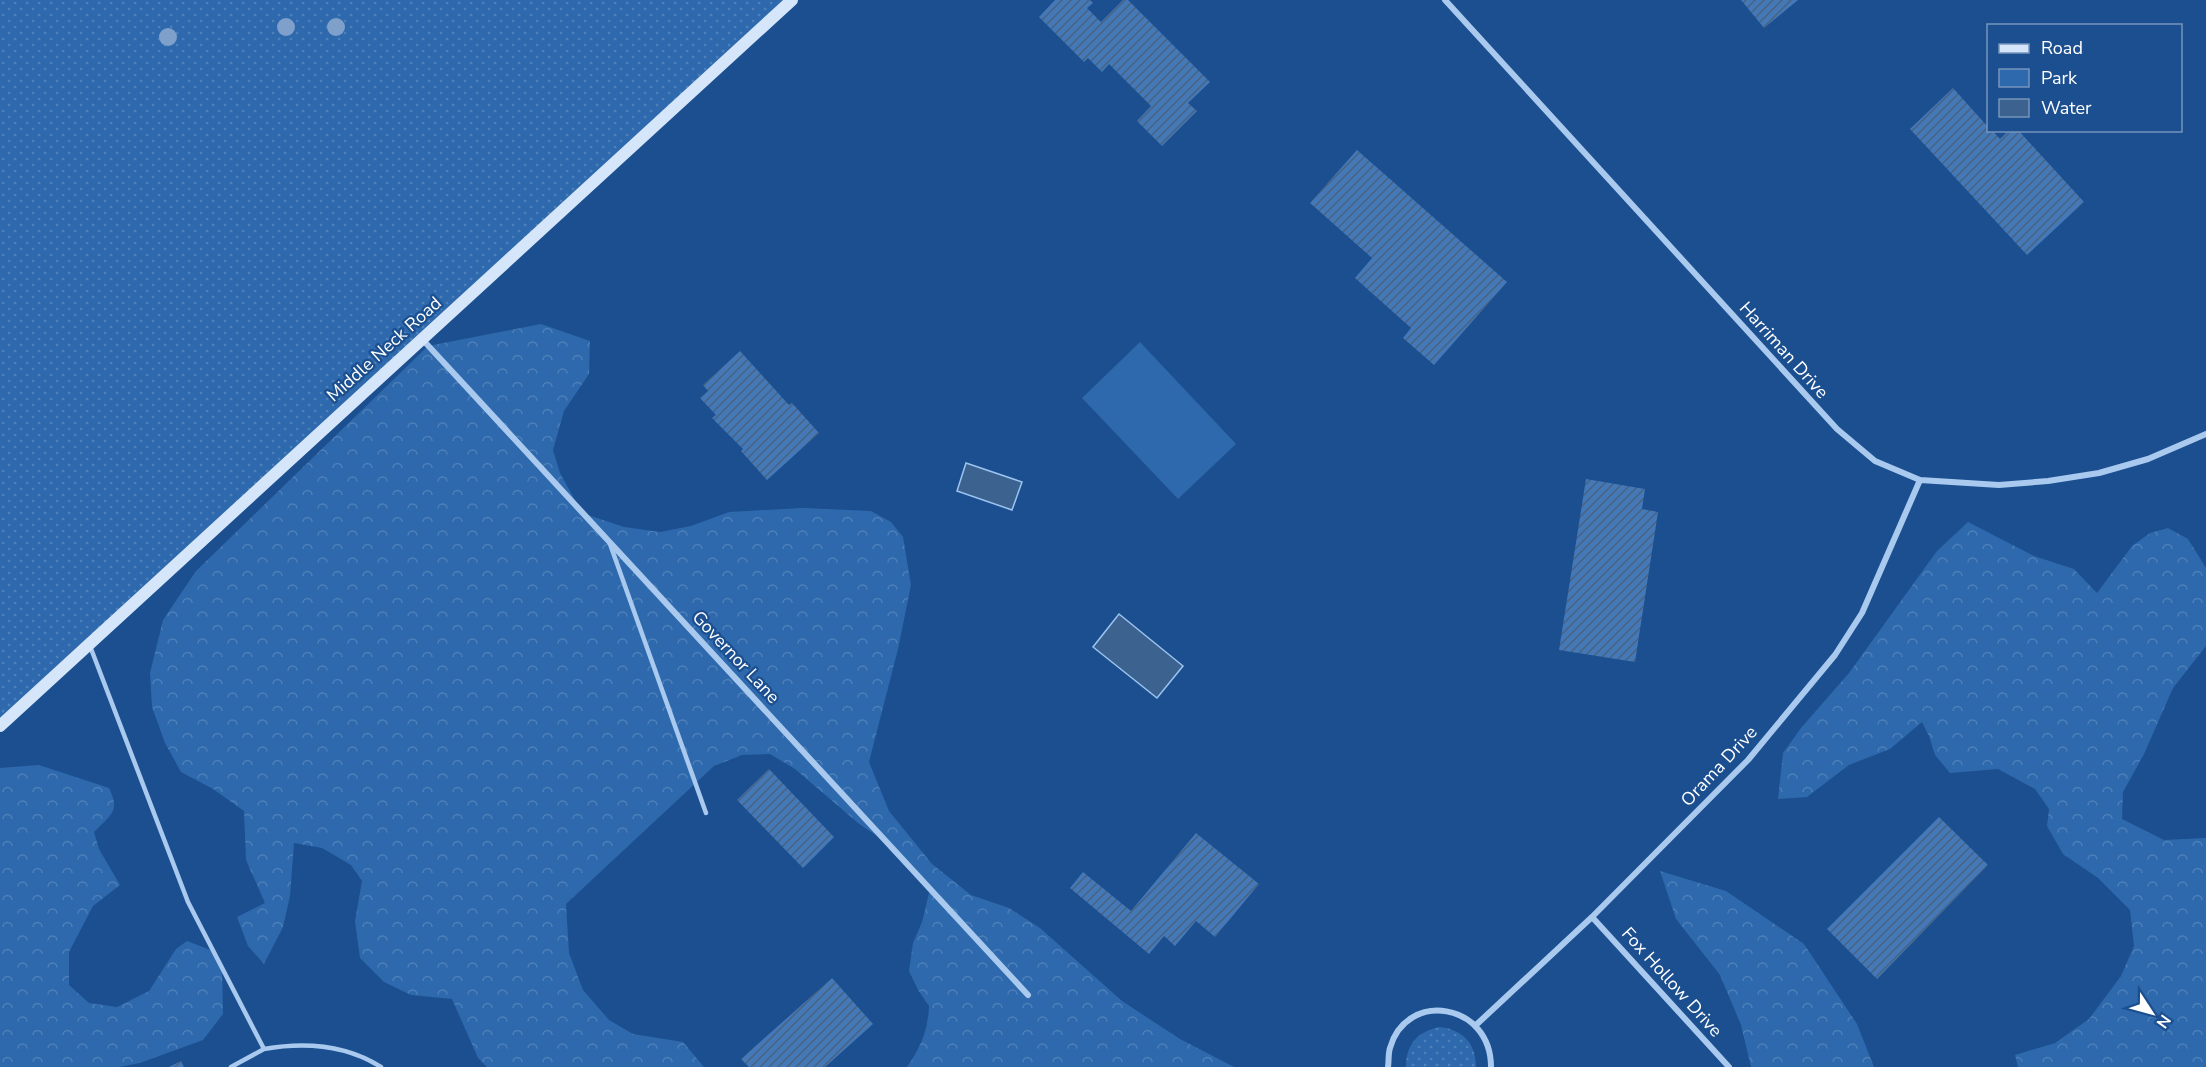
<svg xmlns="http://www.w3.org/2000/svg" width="2206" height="1067" font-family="'Nunito Sans',sans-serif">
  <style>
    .green { fill: url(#green-dots) }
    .forest { fill: url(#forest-crowns) }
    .pitch { fill: #2e69ad }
    .water { fill: #3c6290; stroke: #9cc4f0; stroke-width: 1.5 }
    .building { fill: url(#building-hatch) }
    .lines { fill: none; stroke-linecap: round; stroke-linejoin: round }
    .lane { stroke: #a9c9ee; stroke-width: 4.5 }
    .street { stroke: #a9c9ee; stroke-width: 6 }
    .secondary { stroke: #d6e6fa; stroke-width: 12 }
    .tree { fill: #7ea0ca }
    .labels { text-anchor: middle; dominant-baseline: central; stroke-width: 4.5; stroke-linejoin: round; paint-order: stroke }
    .street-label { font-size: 18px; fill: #fff; stroke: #1b4f8f }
  </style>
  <defs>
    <pattern id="green-dots" width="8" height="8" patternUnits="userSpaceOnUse" patternTransform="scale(1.5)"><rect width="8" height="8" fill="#2e69ad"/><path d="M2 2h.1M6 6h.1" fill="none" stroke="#4d80b9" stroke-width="1.8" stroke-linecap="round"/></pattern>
    <pattern id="forest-crowns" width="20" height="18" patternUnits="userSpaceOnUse" patternTransform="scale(1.5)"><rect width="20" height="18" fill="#2e69ad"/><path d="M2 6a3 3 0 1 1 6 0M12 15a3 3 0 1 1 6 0" fill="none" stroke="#4d80b9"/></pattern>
    <pattern id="building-hatch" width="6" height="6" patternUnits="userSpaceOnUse" patternTransform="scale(1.5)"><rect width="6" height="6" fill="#4478b7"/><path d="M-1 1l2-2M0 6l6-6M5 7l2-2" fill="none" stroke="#486282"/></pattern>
  </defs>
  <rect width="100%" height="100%" fill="#1b4f8f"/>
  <path class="green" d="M0 0H795L0 726Z
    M1440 1027C1463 1030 1476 1043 1476 1067H1406C1406 1044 1418 1031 1440 1027Z"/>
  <path class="forest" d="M541 324 590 341 589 374 564 411 553 450 560 473 582 513 624 527 660 532 691 526 729 512 803 508 871 511 891 522 903 537 911 585 898 649 869 762 889 811 932 864 971 895 1009 908 1040 928 1122 1001 1180 1039 1234 1067H907C921 1047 928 1030 929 1006L918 990 909 971 913 943 922 922 930 889 890 845 858 823 795 769 770 754 742 755 714 766 566 904 569 953 583 990 609 1020 633 1034 683 1042 704 1067H487L478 1058 452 999 411 995 384 982 360 958 355 921 362 881 351 865 322 848 294 843 290 896 283 927 264 964 248 946 237 917 265 903 246 860 244 811 213 789 181 772 165 743 152 707 150 673 163 620 196 571 428 346Z
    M1968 522 2034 556 2074 569 2097 593 2132 546 2150 533 2168 528 2188 539 2206 568V646L2173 688 2144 754 2123 792 2122 819 2164 840 2206 838V1067H2018L2015 1055 2055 1043 2089 1019 2121 976 2134 946 2130 910 2098 878 2063 854 2047 826 2049 809 2035 789 1998 769 1950 773 1935 755 1929 736 1922 722 1890 749 1849 765 1807 797 1778 799 1783 753 1801 728 1849 673 1937 551Z
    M39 765 109 788C121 812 110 815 94 832L99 849 120 885 93 906 69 952V985L89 1003 117 1007 149 991 176 949 187 941 213 951 222 967 223 1014 203 1040 140 1063 119 1067H0V768Z
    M1660 871 1726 891 1804 944 1857 1024 1874 1067H1751L1741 1025 1720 975 1676 919Z"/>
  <path class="pitch" d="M1140 342 1236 444 1178 499 1082 398Z"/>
  <path class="water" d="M966 463 1022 482 1012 510 957 491Z
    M1119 614 1183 666 1157 698 1093 647Z"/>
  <path class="building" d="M1055 0H1090L1093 3 1087 8 1101 22 1123 0H1128L1210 82 1188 103 1197 111 1162 146 1137 121 1151 106 1109 64 1102 72 1088 58 1084 62 1039 17Z
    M1741 0H1798L1764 28Z
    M1953 88 1988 127V130H1992L2000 139 2009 130H2018L2084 202 2027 255 1910 129Z
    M1357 150 1507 282 1434 365 1403 338 1411 328 1355 278 1372 258 1310 203Z
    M740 351 789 405 792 403 819 433 767 480 741 451 743 449 712 418 716 415 700 398 708 391 703 385Z
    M1586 479 1645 489 1642 509 1658 512 1635 662 1559 650Z
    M769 769 834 837 803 868 737 800Z
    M1939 817 1988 865 1877 979 1827 929Z
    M1196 833 1259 884 1215 937 1196 921 1175 946 1164 936 1149 954 1070 888 1083 872 1131 911Z
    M832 978 873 1024 825 1067H749L741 1059Z
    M181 1061 184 1067H169Z"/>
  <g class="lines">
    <path class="lane" d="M610 544 706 813
      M90 646 188 902 264 1049C304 1042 346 1045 381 1067
      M231 1067 264 1049"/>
    <path class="street" d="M1445 0 1837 429 1875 461 1920 480 1999 485 2048 481 2099 473 2148 459 2206 434
      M422 339 1028 995
      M1592 917 1729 1067
      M1476 1025 1592 917 1748 760 1835 655 1862 613 1920 480
      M1388 1067C1389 1061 1388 1054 1390 1048 1406 990 1491 1002 1491 1067"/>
    <path class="secondary" d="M0 726 792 0"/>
  </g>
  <g class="tree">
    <circle cx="286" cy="27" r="9"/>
    <circle cx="336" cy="27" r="9"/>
    <circle cx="168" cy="37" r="9"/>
  </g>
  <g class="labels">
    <g class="street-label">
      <text transform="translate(384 349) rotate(-42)">Middle Neck Road</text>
      <text transform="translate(1784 350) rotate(48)">Harriman Drive</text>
      <text transform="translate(736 657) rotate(47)">Governor Lane</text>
      <text transform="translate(1719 766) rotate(-47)">Orama Drive</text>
      <text transform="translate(1672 982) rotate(48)">Fox Hollow Drive</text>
    </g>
  </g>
  <rect x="1987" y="24" width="195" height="108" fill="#1b4f8f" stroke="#7695bc" stroke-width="1.5"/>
  <rect x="1999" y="44" width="30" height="9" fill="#d6e6fa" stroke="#7695bc" stroke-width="1.5"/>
  <text x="2041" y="54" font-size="18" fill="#ffffff">Road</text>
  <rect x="1999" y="69" width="30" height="18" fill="#2e69ad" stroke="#7695bc" stroke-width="1.5"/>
  <text x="2041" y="84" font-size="18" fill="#ffffff">Park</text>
  <rect x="1999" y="99" width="30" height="18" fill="#3c6290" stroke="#7695bc" stroke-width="1.5"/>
  <text x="2041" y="114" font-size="18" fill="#ffffff">Water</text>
  <g transform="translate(2152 1013) rotate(126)" stroke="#1b4f8f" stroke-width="4.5" paint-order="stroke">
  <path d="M0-4.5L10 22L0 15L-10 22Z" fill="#ffffff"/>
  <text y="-9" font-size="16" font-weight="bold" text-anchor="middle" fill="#ffffff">N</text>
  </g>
</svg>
